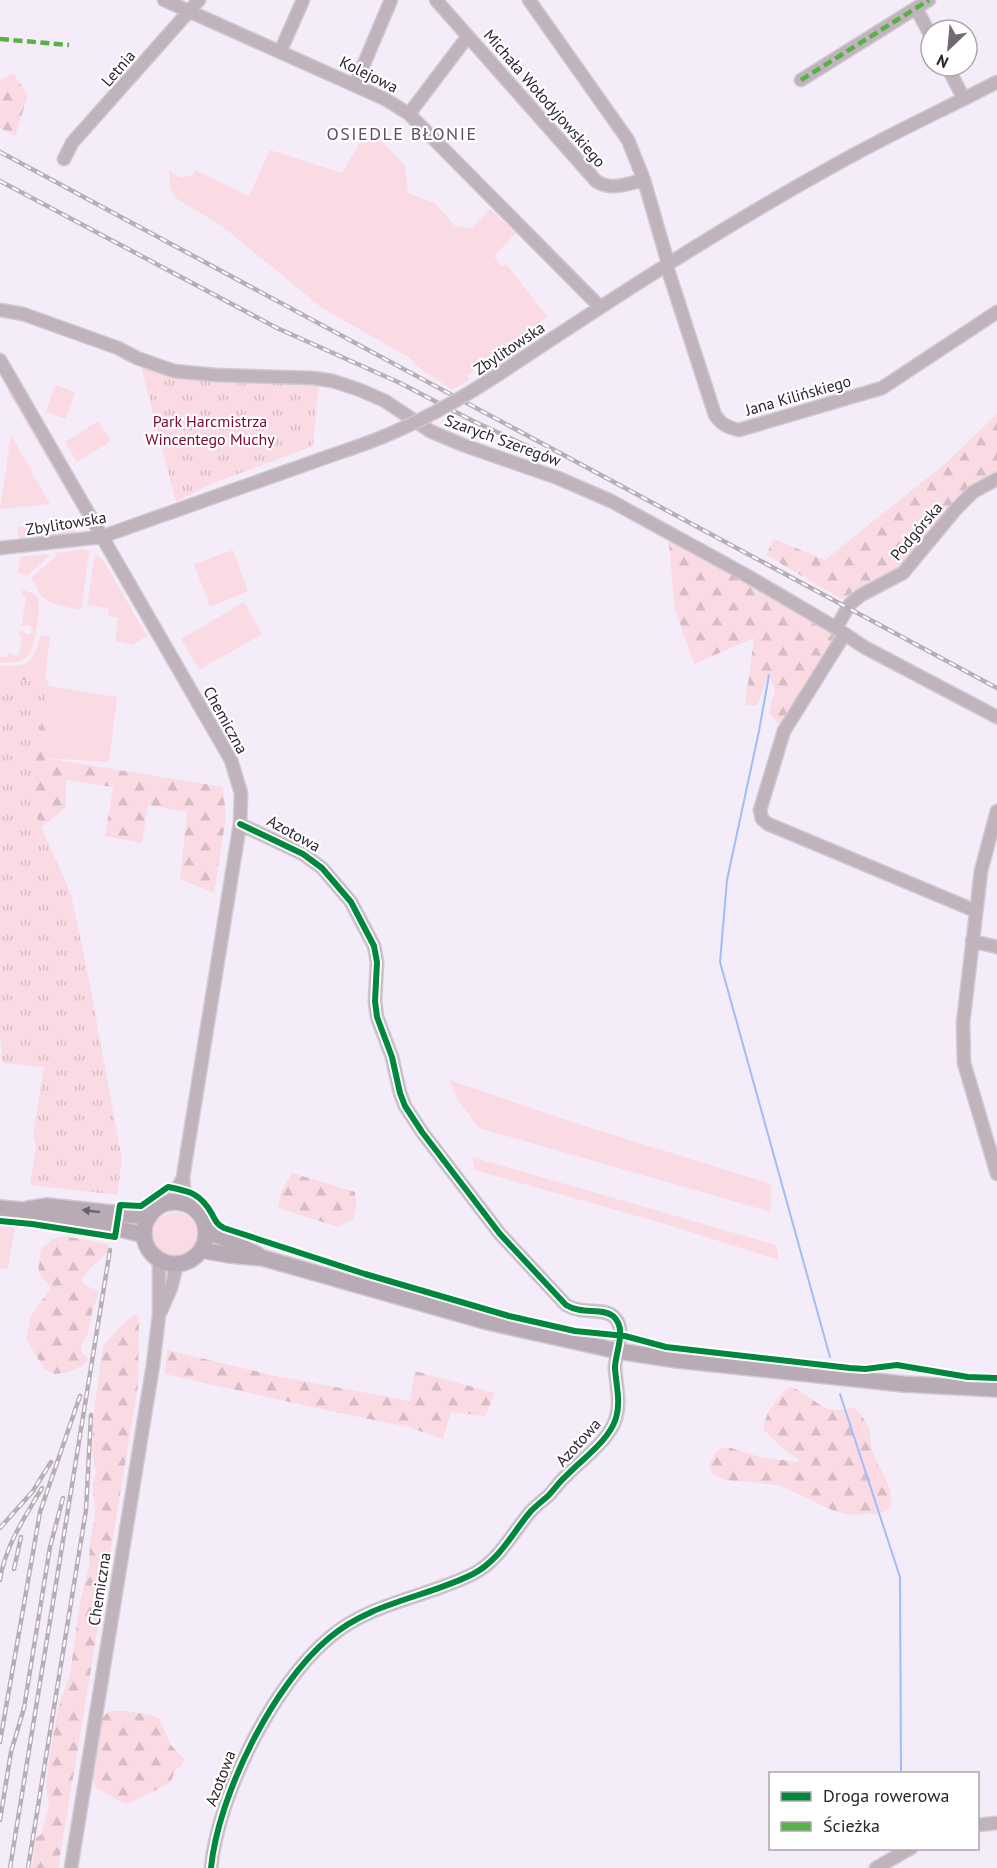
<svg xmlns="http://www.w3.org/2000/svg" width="997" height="1868" font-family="'PT Sans',sans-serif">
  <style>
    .green { fill: #fadbe4 }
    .forest { fill: url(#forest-firs) }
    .park { fill: url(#park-tufts) }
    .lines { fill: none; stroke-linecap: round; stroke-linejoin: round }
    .stream { stroke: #a1bdf6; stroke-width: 2 }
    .minor-casing { stroke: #cfc9d3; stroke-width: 15 }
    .major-casing { stroke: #cfc9d3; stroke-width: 18 }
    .minor { stroke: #c0b3bc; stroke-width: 12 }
    .major { stroke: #b9abb6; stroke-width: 15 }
    .rail-casing { stroke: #b8aeb7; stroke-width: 4.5 }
    .rail { stroke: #fff; stroke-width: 2; stroke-dasharray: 7; stroke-linecap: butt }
    .minor-bridge-casing { stroke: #cfc9d3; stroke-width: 15; stroke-linecap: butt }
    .minor-bridge { stroke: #c0b3bc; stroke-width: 12 }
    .quiet { stroke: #56b246; stroke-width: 4.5; stroke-dasharray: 9 4.5; stroke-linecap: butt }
    .cycleway-casing { stroke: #fff; stroke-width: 10 }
    .cycleway { stroke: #00873e; stroke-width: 6 }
    .oneway { fill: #6b616b }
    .labels { text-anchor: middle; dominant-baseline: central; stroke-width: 4.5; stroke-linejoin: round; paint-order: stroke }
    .street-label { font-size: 16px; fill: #2b242e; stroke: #fff }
    .park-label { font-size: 16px; fill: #810936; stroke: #fff }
    .neighbourhood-label { font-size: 18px; letter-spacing: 1.5px; fill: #5e4e65; stroke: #fff }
  </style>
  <defs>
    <pattern id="forest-firs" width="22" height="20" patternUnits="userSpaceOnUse" patternTransform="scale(1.5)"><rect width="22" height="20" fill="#fadbe4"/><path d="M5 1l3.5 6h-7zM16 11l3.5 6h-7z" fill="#d6bcc4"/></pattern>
    <pattern id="park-tufts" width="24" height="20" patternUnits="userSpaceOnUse" patternTransform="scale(1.5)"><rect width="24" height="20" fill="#fadbe4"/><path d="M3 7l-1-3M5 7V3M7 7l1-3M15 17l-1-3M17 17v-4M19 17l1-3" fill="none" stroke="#d6bcc4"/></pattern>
  </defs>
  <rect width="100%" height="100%" fill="#f4ecf8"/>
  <path class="green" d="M369 127 405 166 408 193 436 204 455 226 471 228 490 209 516 233 494 256 501 266 506 264 548 317 476 368 467 376 469 380 452 390C439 380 417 370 410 358L322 308 222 226 174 197 170 186 169 170 181 178 186 175 192 177 195 170 249 196 270 150 342 173Z
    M3 381 5 382 73 498 71 499 7 390 8 389Z
    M55 385 75 392 66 419 46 412Z
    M98 421 111 441 77 462 65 442Z
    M11 435 50 504 0 509Z
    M68 521 78 534 19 540 17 527Z
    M84 549 89 551V554L81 610C68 607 53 606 42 597 37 592 37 584 31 580L32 577 56 556V553Z
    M233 550 248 591 210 607 194 564Z
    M51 554 27 576 18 573 20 557Z
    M95 554 103 560 147 636 132 645 115 641 118 618 108 616 109 609 87 605Z
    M22 589C26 592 32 592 36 595 44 602 34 642 31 652 23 664 13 663 0 662V657L8 656 9 653 15 656 19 654 22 637 19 636 20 632 23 631 28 635 33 632 30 625 21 626 26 600V596L21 595Z
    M244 602 262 634 199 670 181 639Z
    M41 635 50 637 45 677 0 673V665C29 669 33 661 41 635Z
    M49 686 117 697 109 762 44 758Z
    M449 1080 575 1123 771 1184V1212L479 1128 458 1100Z
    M472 1157 776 1245 779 1260 665 1224 475 1170Z
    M153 1234a22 22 0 1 1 44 0a22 22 0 1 1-44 0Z
    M0 1223 15 1226 8 1269 0 1268Z"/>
  <path class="forest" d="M13 73 28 95 15 136 0 128V80Z
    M997 414V476L939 521 895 571 859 588 843 600 766 555 774 539 825 560 947 462Z
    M668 534 835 634 836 643 788 722 778 724 769 713 775 689 769 675 757 706 745 705 754 638 694 664 675 609Z
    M0 673 45 677 49 683 44 758 223 787 226 817 214 893 180 879 187 812 148 805 142 843 105 836 113 787 66 780V808L41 827 29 800 47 683 0 677Z
    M292 1173 355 1192 356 1208 353 1219 339 1227 278 1208 281 1192Z
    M63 1236 109 1244 108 1253 93 1265 82 1279 84 1285 97 1290 99 1294 93 1308 87 1336 83 1341 81 1351 88 1359C83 1369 66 1373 55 1374L45 1370 26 1339 31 1316 50 1289 49 1284C34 1273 39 1265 41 1249L51 1241V1239Z
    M134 1315H139L138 1386 58 1868H32L35 1838 41 1835 49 1806 46 1787 50 1753 58 1709 70 1675 80 1603 89 1567 90 1544 95 1517 93 1484 96 1472 92 1450 94 1411 103 1347 119 1327Z
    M167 1350 276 1376 410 1401 415 1371 495 1393 485 1416 451 1412 443 1439 408 1427 325 1410 165 1374Z
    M790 1387C815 1395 823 1419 854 1407 859 1413 865 1419 868 1426 871 1432 870 1441 872 1449 877 1468 898 1490 889 1510L874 1515 870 1513 859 1515 847 1514 834 1511 779 1485 725 1480 713 1474 709 1466 715 1453 721 1448H731L760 1457 798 1462 799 1459 781 1447 763 1429C766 1412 776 1397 790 1387Z
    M109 1711H126L152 1715 160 1719 170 1744 184 1759 181 1766 176 1769 170 1783 128 1804C116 1802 109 1793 97 1789L92 1779 98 1722Z"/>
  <path class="park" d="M143 366 195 379 319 384 313 446 208 485 176 502 141 367Z
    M0 677 47 683 29 800 71 894 89 980 122 1160 117 1195 30 1185 36 1146 33 1136 44 1067 2 1063 0 1034Z"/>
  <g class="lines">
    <path class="stream" d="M769 675 759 731 727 880 720 962 830 1357
      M840 1394 900 1577 901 1774"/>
    <g class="minor-casing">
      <path id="minor" d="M164 0 385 99 409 114 600 307
        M436 0 596 181C611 191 627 184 644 180
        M529 0 628 140 644 180 668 263V270L715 415C722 425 727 427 739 430L882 388 997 312
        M916 8 931 36
        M280 52 303 0
        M947 66 964 99
        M801 80 929 0
        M355 85 391 0
        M409 114 468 36
        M64 159 72 143 199 0
        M0 310 23 314 118 348 137 358 174 371 215 375 313 378 333 381 360 390 385 401 430 431 463 445 558 478 611 501 744 574 836 628 864 647 997 717
        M0 360 231 760 241 793 240 824 183 1177 185 1204
        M499 374C609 301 719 229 835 165 888 135 943 110 997 82
        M0 548 101 537 310 463
        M836 628 850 604 861 595 903 573 956 509 973 492 997 479
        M844 635 784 731 760 810 762 819 768 824 976 911
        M997 811 981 871 963 1023 964 1063 997 1174
        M972 941 997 947
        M169 1203 183 1178
        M161 1311 171 1288 177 1264
        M978 1825 997 1823
        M71 1868 153 1365 159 1315V1259
        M211 1868C218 1795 273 1685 329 1638 371 1602 425 1598 473 1574 500 1560 512 1533 531 1511 536 1506 542 1501 548 1496 554 1490 559 1482 566 1476 582 1459 609 1441 616 1418 621 1401 616 1385 615 1368 615 1352 628 1329 613 1316 602 1307 582 1315 566 1305L500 1234 422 1132 405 1106 400 1093 392 1057 377 1017 375 1001 377 962 374 946 351 902 322 868 303 854 240 824
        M876 1868 911 1848"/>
    </g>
    <g class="major-casing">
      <path id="major" d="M144 1233a31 31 0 1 1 62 0a31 31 0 1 1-62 0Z
        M0 1208 22 1210 49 1218 116 1228 144 1235
        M28 1209 47 1206 149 1217
        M206 1231 233 1242 258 1255
        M201 1250 229 1255 263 1258 488 1322 618 1351 677 1360 903 1384 997 1389"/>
    </g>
    <use href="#minor" class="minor"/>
    <use href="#major" class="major"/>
    <g class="rail-casing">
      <path id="rail" d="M0 152 997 688
        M0 181 277 328 400 383 475 422 536 450
        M0 1528 33 1491 51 1462
        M14 1569 21 1537
        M0 1580C5 1546 25 1517 42 1488
        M0 1742 40 1512 80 1396
        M0 1820 11 1752 24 1708 50 1547 63 1498
        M10 1868 110 1250
        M28 1868 86 1510 91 1415"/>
    </g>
    <use href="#rail" class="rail"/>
    <g class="minor-bridge-casing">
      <path id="minor-bridge" d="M310 463C334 454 358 447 380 438 422 421 461 399 499 374"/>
    </g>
    <use href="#minor-bridge" class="minor-bridge"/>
    <path class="quiet" d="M0 39 69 45
      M801 80 929 0"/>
    <g class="cycleway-casing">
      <path id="cycleway" d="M0 1221 32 1224 115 1237 120 1205 141 1206 168 1187C189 1191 200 1193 212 1214 215 1220 217 1225 224 1228L365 1274 509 1316 575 1331 625 1336 666 1347 850 1368 865 1369 897 1365 968 1377 997 1378
        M211 1868C218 1795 273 1685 329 1638 371 1602 425 1598 473 1574 500 1560 512 1533 531 1511 536 1506 542 1501 548 1496 554 1490 559 1482 566 1476 582 1459 609 1441 616 1418 621 1401 616 1385 615 1368 615 1352 628 1329 613 1316 602 1307 582 1315 566 1305L500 1234 422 1132 405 1106 400 1093 392 1057 377 1017 375 1001 377 962 374 946 351 902 322 868 303 854 240 824"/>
    </g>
    <use href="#cycleway" class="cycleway"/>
  </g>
  <defs><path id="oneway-solid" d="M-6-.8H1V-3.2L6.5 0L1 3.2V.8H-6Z" transform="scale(1.5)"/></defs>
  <use class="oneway" href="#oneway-solid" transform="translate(91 1211) rotate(-173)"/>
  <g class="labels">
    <g class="street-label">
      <text transform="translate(118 68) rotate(-49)">Letnia</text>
      <text transform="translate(369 74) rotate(26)">Kolejowa</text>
      <text transform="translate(545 98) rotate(49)">Michała Wołodyjowskiego</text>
      <text transform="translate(509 348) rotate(-34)">Zbylitowska</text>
      <text transform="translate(798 395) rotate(-16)">Jana Kilińskiego</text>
      <text transform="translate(503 440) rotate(20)">Szarych Szeregów</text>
      <text transform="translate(66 523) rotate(-9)">Zbylitowska</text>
      <text transform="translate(916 531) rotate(-50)">Podgórska</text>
      <text transform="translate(226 720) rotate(61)">Chemiczna</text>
      <text transform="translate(294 833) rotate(29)">Azotowa</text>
      <text transform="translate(578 1442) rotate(-48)">Azotowa</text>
      <text transform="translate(99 1589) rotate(-81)">Chemiczna</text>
      <text transform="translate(220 1778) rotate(-69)">Azotowa</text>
    </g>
    <g class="park-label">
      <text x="210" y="421">Park Harcmistrza<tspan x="210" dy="18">Wincentego Muchy</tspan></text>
    </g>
    <g class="neighbourhood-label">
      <text x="402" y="133">OSIEDLE BŁONIE</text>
    </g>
  </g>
  <rect x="769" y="1772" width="210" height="78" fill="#ffffff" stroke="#aaa7ab" stroke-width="1.5"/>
  <rect x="781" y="1792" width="30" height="9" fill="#00873e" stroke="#aaa7ab" stroke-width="1.5"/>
  <text x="823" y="1802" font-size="18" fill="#2b242e">Droga rowerowa</text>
  <rect x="781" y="1822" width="30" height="9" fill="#56b246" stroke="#aaa7ab" stroke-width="1.5"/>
  <text x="823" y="1832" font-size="18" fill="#2b242e">Ścieżka</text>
  <g transform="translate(949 48) rotate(206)"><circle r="28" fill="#ffffff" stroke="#aaa7ab" stroke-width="1.5"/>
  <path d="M0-4.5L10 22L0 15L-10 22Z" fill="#716a75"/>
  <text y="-9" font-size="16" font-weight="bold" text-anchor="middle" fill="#2b242e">N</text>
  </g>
</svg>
